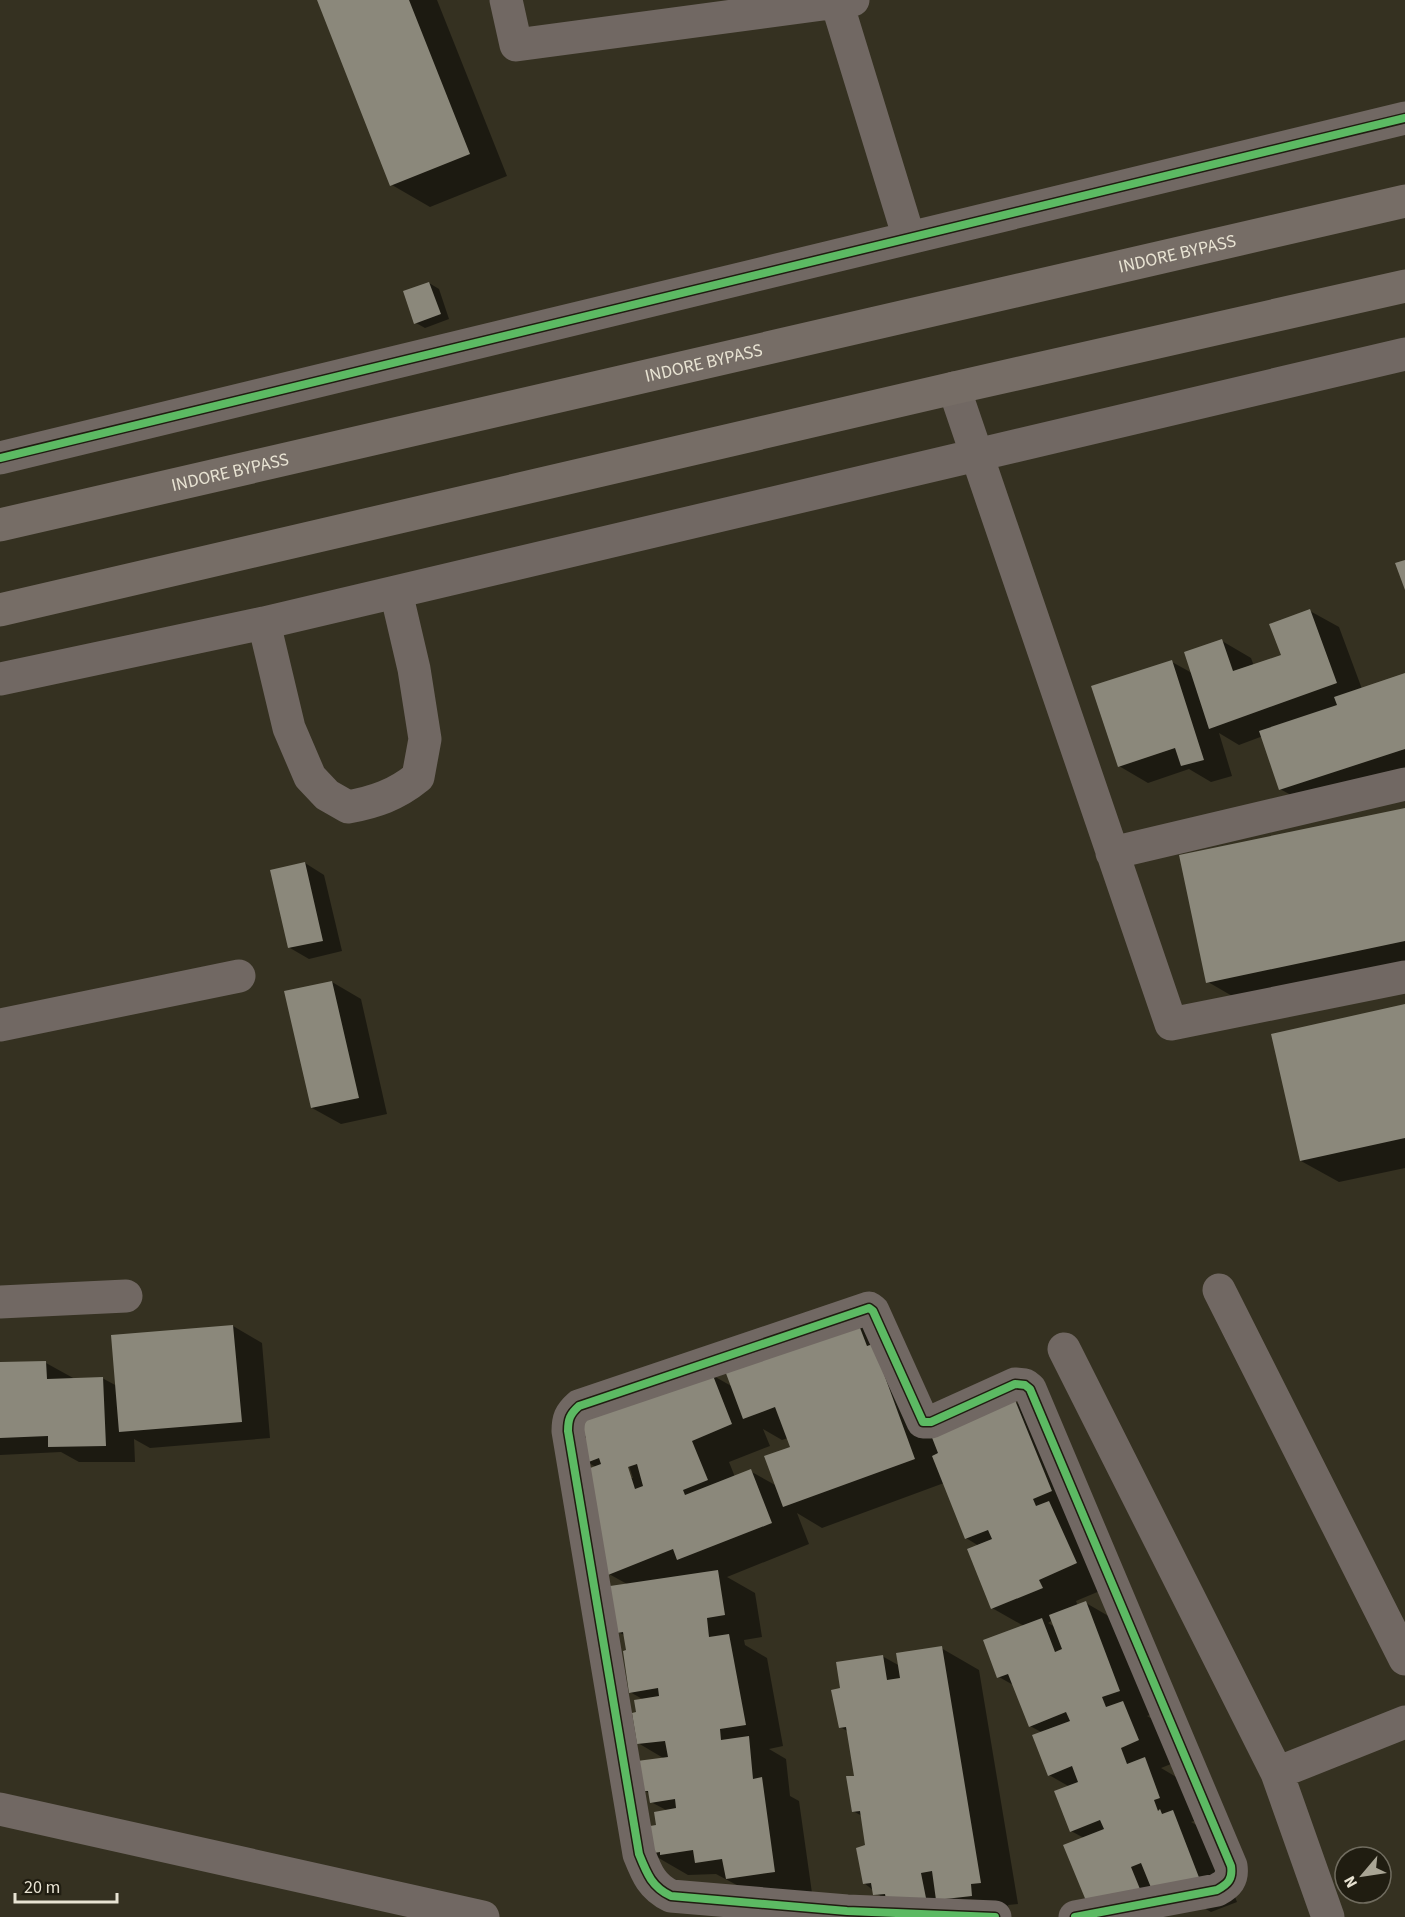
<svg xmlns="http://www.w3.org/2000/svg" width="1405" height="1917" font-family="'Source Sans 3',sans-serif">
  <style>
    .shadow { fill: #0007; fill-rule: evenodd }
    .building { fill: #8b887b; fill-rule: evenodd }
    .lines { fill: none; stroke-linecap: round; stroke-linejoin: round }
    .minor { stroke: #716863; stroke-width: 33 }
    .highway { stroke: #766d66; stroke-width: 33 }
    .cycleway-casing { stroke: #201d11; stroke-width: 11 }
    .cycleway { stroke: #5cba63; stroke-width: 8 }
    .labels { text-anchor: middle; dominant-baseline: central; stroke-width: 6; stroke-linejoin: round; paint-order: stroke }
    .street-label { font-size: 18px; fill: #e8e3d3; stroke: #201d11 }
  </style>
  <rect width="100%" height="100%" fill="#353121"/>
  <path class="shadow" d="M318 0H437L507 176 430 207 392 185Z
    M429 283 439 289 449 319 425 328 416 323Z
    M1310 611 1339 627 1362 689 1405 674V774L1309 805 1280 789 1263 736 1239 745 1219 733 1232 776 1211 782 1189 769 1148 783 1119 766 1172 662 1192 673 1222 641 1251 658 1254 666 1283 655Z
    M1405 809V971L1246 1004 1208 982Z
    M305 863 324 875 342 951 309 959 290 948Z
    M332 982 361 999 387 1114 341 1124 312 1108Z
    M1405 1006V1168L1339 1182 1301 1161Z
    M857 1321 895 1343 936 1434 1015 1402 1053 1424 1114 1585 1076 1601 1078 1606 1086 1603 1124 1625 1158 1712 1147 1716 1161 1724 1176 1762 1161 1768 1183 1781 1197 1820 1191 1822 1211 1833 1237 1902 1211 1912 1202 1907 1161 1917 1084 1838 1071 1831 1070 1787 1049 1775 1043 1733 1030 1726 1015 1686 999 1677 1024 1626 992 1608 979 1546 966 1538 944 1483 822 1528 797 1513 809 1544 727 1577 755 1593 762 1637 744 1640 745 1645 767 1658 783 1746 769 1749 786 1759 790 1796 799 1801 812 1893 765 1900 716 1874 688 1875 650 1853 658 1826 668 1811 651 1802 650 1794 644 1790 665 1759 638 1743V1713L644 1700 630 1692 628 1651 624 1635 618 1632 627 1584 609 1574 596 1467 587 1462 712 1375 733 1387ZM763 1429 782 1440 788 1438 791 1448 777 1486 750 1471 735 1477 729 1462 770 1446ZM627 1460 633 1478H630L624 1461ZM1053 1620 1055 1627 1048 1623Z
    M233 1326 262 1343 270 1438 150 1448 134 1439 135 1462H79L61 1452 0 1455V1364L46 1363 75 1379 102 1378 117 1386Z
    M941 1648 979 1670 1018 1904 1008 1905 1010 1917 888 1902 864 1883 867 1847 862 1816 853 1811 856 1777 849 1732 840 1727 841 1690 882 1656 900 1666Z"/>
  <path class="building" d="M317 0H409L470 154 390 186Z
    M429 282 441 314 414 324 403 291Z
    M1405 560V590L1395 563Z
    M1310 609 1337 683 1209 729 1184 652 1222 639 1233 671 1281 655 1269 624Z
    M1172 660 1204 760 1181 766 1175 748 1118 767 1091 686Z
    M1405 673V749L1279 790 1259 731 1337 705 1334 697Z
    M1405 808V941L1206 983 1179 855Z
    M305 862 323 941 288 948 270 870Z
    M332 981 359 1098 311 1108 284 991Z
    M1405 1004V1138L1300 1161 1271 1034Z
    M857 1320 867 1346 873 1344 915 1459 783 1507 764 1456 790 1447 775 1407 743 1419 724 1368Z
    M233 1325 242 1422 119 1432 111 1335Z
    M46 1361 47 1379 103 1377 106 1446 48 1447V1436L0 1438V1362Z
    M712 1373 732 1424 692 1441 708 1480 683 1490 685 1495 751 1469 772 1523 677 1560 673 1549 608 1575 582 1471 601 1464 599 1458 586 1463 578 1441 586 1438 577 1415ZM637 1464 643 1486 635 1489 628 1467Z
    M1015 1400 1052 1491 1033 1499 1036 1506 1049 1501 1077 1563 1039 1580 1043 1588 991 1609 967 1549 992 1539 988 1530 965 1539 932 1456 938 1453 931 1435Z
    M718 1570 725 1615 707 1618 709 1637 729 1634 746 1725 720 1729 721 1740 749 1736 753 1779 762 1777 775 1872 726 1879 722 1859 695 1863 693 1850 660 1855V1852L648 1854 644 1827 656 1825 654 1812 676 1808 675 1799 650 1803 648 1791H642L637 1761 668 1757 665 1741 637 1744 632 1713 636 1712 634 1700 659 1696 658 1688 629 1693 623 1651 626 1650 623 1632 617 1633 610 1586Z
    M1086 1601 1120 1691 1102 1697 1106 1707 1123 1701 1139 1740 1121 1748 1127 1764 1145 1757 1160 1798 1154 1800 1158 1811 1160 1809 1162 1814 1173 1810 1200 1880 1152 1890 1141 1863 1131 1867 1140 1889 1089 1908 1063 1845 1104 1829 1100 1820 1070 1832 1054 1791 1078 1782 1072 1766 1048 1776 1032 1735 1070 1721 1066 1712 1029 1727 1008 1674 997 1678 983 1640 1042 1618 1055 1652 1062 1649 1049 1615Z
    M942 1646 981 1883 971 1884 972 1896 936 1900 932 1871 921 1873 926 1898 887 1905 885 1894 873 1895 871 1883 863 1884 856 1848 865 1845 860 1811 852 1812 846 1776H854L846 1727 839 1728 831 1690 840 1688 836 1662 883 1655 887 1680 900 1678 896 1653Z"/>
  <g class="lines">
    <path class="minor" d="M506 0 516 45 853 0
      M837 3 909 238
      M954 388 1171 1024 1405 977
      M0 458 1405 118
      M264 623 289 728 310 777 327 795 348 807C375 802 396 795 418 777L425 739 414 669 396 592
      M0 679 264 623 1405 354
      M1112 853 1405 784
      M0 1025 239 976
      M1219 1290 1405 1659
      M0 1302 126 1296
      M1064 1349 1277 1773 1328 1917
      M1277 1773 1405 1722
      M0 1809 483 1917
      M995 1917 847 1911 671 1896C652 1887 647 1874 639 1854L568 1431C568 1419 570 1414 579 1406L869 1308 873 1311 923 1422H931L1015 1384 1025 1385 1030 1389 1231 1866C1233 1879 1228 1884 1217 1890L1075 1917"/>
    <g class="highway">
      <path id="s1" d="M0 525 1405 201"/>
      <path d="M0 610 954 388 1405 286"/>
    </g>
    <g class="cycleway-casing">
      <path id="cycleway" d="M0 458 1405 118
        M995 1917 847 1911 671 1896C652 1887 647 1874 639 1854L568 1431C568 1419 570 1414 579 1406L869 1308 873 1311 923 1422H931L1015 1384 1025 1385 1030 1389 1231 1866C1233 1879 1228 1884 1217 1890L1075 1917"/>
    </g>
    <use href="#cycleway" class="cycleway"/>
  </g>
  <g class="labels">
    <g class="street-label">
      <text stroke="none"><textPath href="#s1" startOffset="1208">INDORE BYPASS</textPath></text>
      <text stroke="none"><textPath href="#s1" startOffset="722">INDORE BYPASS</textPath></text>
      <text stroke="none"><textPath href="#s1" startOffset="236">INDORE BYPASS</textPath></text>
    </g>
  </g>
  <g transform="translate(1363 1875) rotate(241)"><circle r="28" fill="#201d11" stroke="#706c5f" stroke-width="1.5"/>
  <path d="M0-4.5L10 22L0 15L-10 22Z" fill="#a9a595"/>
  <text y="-9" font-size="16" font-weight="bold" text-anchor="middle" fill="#e8e3d3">N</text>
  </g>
  <path d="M15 1893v9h102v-9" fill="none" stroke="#e8e3d3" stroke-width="3"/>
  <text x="24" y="1893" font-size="18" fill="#e8e3d3" stroke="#201d11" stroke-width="4.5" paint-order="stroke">20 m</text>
</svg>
